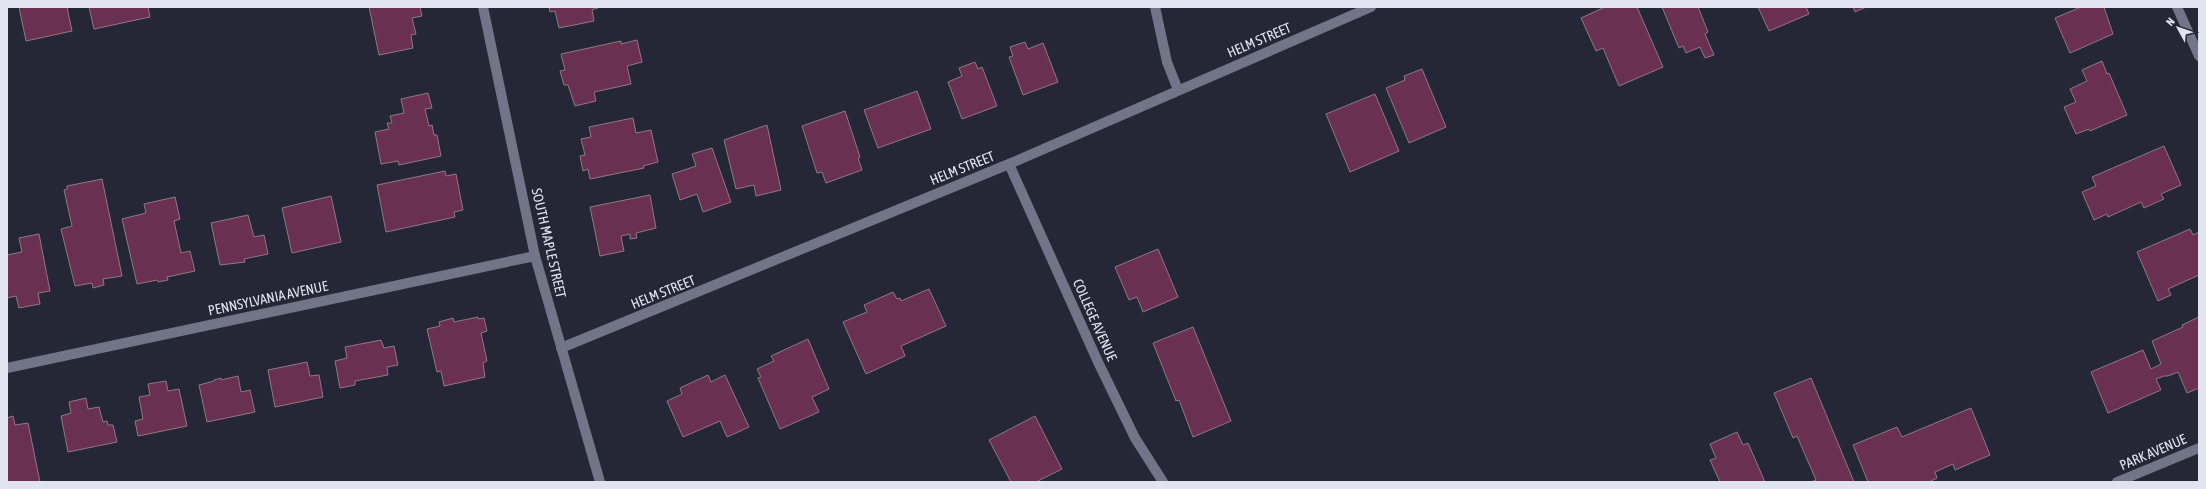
<svg xmlns="http://www.w3.org/2000/svg" width="2206" height="489" font-family="'Asap Condensed',sans-serif">
  <style>
    .building { fill: #6a304f; stroke: #8e7982 }
    .lines { fill: none; stroke-linecap: round; stroke-linejoin: round }
    .street { stroke: #727588; stroke-width: 10 }
    .labels { text-anchor: middle; dominant-baseline: central; stroke-width: 3; stroke-linejoin: round; paint-order: stroke }
    .street-label { font-size: 14px; fill: #e1e3ee; stroke: #252737 }
  </style>
  <rect width="100%" height="100%" fill="#252737"/>
  <path class="building" d="M19 7H67L72 31 26 41Z
    M89 7H148L150 17 94 29Z
    M369 7H420L422 16 412 18 416 34 411 35 413 48 379 55Z
    M549 7H598V8L592 10 594 21 559 28 555 11 550 12Z
    M1605 7H1637L1663 67 1619 86 1603 48 1596 51 1581 18Z
    M1662 7H1698L1708 32 1705 34 1714 55 1705 58 1700 47 1686 53 1683 46 1679 48Z
    M1758 7H1806L1809 14 1769 31Z
    M1853 7H1866L1855 12Z
    M2081 7H2104L2113 34 2070 53 2055 18Z
    M637 40 642 62 627 66 631 84 594 92 596 101 575 106 568 85H564L560 71 565 70 561 54 621 41V44Z
    M1025 42 1028 49 1043 43 1058 82 1023 95 1009 57 1013 56 1010 47Z
    M2102 61 2107 74 2109 73 2127 115 2090 131 2089 129 2076 134 2064 107 2076 102 2070 89 2087 81 2082 70Z
    M975 62 978 69 982 67 997 106 962 119 948 82 962 76 959 68Z
    M1422 69 1446 127 1409 143 1386 88 1405 80 1404 76Z
    M917 91 931 129 878 148 864 110Z
    M428 93 432 108 425 109 429 126 432 125 434 135H437L441 156 399 165 398 161 381 164 375 132 389 129 387 123H392L390 116 404 113 401 99Z
    M1375 94 1399 151 1350 172 1326 114Z
    M845 111 860 157 858 158 862 170 826 183 822 172 817 173 802 126Z
    M633 118 636 133 651 130 658 162 643 166 644 168 590 179 588 169 583 171 580 156 585 155 581 139 591 137 589 127Z
    M767 125 781 190 756 196 754 185 736 189 724 140Z
    M2164 146 2181 185 2161 194 2164 199 2144 208 2141 202 2108 217 2107 214 2094 220 2082 192 2096 186 2092 177Z
    M712 148 731 202 703 212 697 194 680 200 672 174 696 166 692 154Z
    M445 171 446 176 456 174 463 210 454 212 455 217 386 232 377 185Z
    M102 179 122 276 103 279 104 285 93 288 92 283 75 286 61 229 72 226 64 190 67 189V186Z
    M650 195 656 228 636 233 637 238 630 239V234L621 236 624 251 600 256 590 207Z
    M331 196 341 242 292 253 282 208Z
    M175 197 180 219 174 221 181 253 190 251 195 271 167 277 168 280 158 282 157 280 137 284 122 219 146 213 144 204Z
    M248 215 254 237 264 235 268 254 244 259 245 262 220 265 211 223Z
    M2190 229 2193 235 2199 232V275L2168 289 2171 295 2158 301 2137 252Z
    M39 234 50 291 38 293 40 304 19 308 16 296 7 298V255L22 252 19 238Z
    M1158 249 1178 297 1143 312 1137 297 1129 300 1115 267Z
    M929 289 946 326 901 346 905 356 866 374 843 322 867 312 864 305 893 292 897 299 900 298 901 301Z
    M478 317V319L484 318 487 331 481 333 487 361 483 363 485 377 444 386 441 371 437 372 427 329 440 326 439 322 453 318 454 322Z
    M2199 317V388L2187 393 2178 372 2168 376H2164L2156 379 2161 390 2108 413 2091 372 2143 350 2151 369 2161 364 2152 341 2183 327 2182 325Z
    M1193 327 1231 421 1193 437 1179 400 1176 401 1153 343Z
    M808 339 829 389 812 397 819 412 780 429 758 378 761 377 757 369 774 361 771 356Z
    M381 340 384 348 394 346 398 365 387 367 388 375 355 381V385L340 388 335 361 347 358 345 347Z
    M307 362 310 376 319 375 323 397 275 407 268 370Z
    M708 375 711 382 725 375 749 427 727 437 720 421 683 437 667 401 682 394 680 388Z
    M238 376 241 392 250 390 255 412 207 422 199 385 214 381V380L221 378V380Z
    M1811 378 1854 482H1811L1816 480 1797 436 1793 438 1774 393Z
    M166 381 168 391 179 389 187 426 138 436 135 421 143 419 139 397 150 395 148 384Z
    M86 398 88 409 99 407 103 422 107 421 108 425H113L117 442 68 452 61 416 71 413 69 402Z
    M1971 408 1990 455 1955 470 1953 464 1935 472 1937 478 1929 482H1868L1853 445 1897 427 1902 437Z
    M13 416 15 425 28 423 40 482H7V418Z
    M1035 416 1062 469 1036 482H1011L989 440Z
    M1737 432 1743 445 1748 443 1765 482H1720L1710 460 1716 458 1710 444Z"/>
  <g class="lines">
    <path class="street" d="M483 7 535 256 600 482
      M1155 7 1167 62 1178 90
      M2177 7 2199 56
      M1009 164 1098 362 1135 438 1163 482
      M561 348 1009 164 1371 7
      M7 368 535 256
      M2117 482 2199 448"/>
  </g>
  <g class="labels">
    <g class="street-label">
      <text transform="translate(1259 40) rotate(-23)">HELM STREET</text>
      <text transform="translate(962 168) rotate(-22)">HELM STREET</text>
      <text transform="translate(549 243) rotate(77)">SOUTH MAPLE STREET</text>
      <text transform="translate(663 292) rotate(-22)">HELM STREET</text>
      <text transform="translate(268 298) rotate(-12)">PENNSYLVANIA AVENUE</text>
      <text transform="translate(1095 320) rotate(66)">COLLEGE AVENUE</text>
      <text transform="translate(2153 452) rotate(-23)">PARK AVENUE</text>
    </g>
  </g>
  <rect width="2206" height="489" fill="none" stroke="#e1e3ee" stroke-width="16"/>
  <g transform="translate(2178 28) rotate(310)" stroke="#252737" stroke-width="3" paint-order="stroke">
  <path d="M0-3L7 15L0 10L-7 15Z" fill="#e1e3ee"/>
  <text y="-6" font-size="11" font-weight="bold" text-anchor="middle" fill="#e1e3ee">N</text>
  </g>
</svg>
